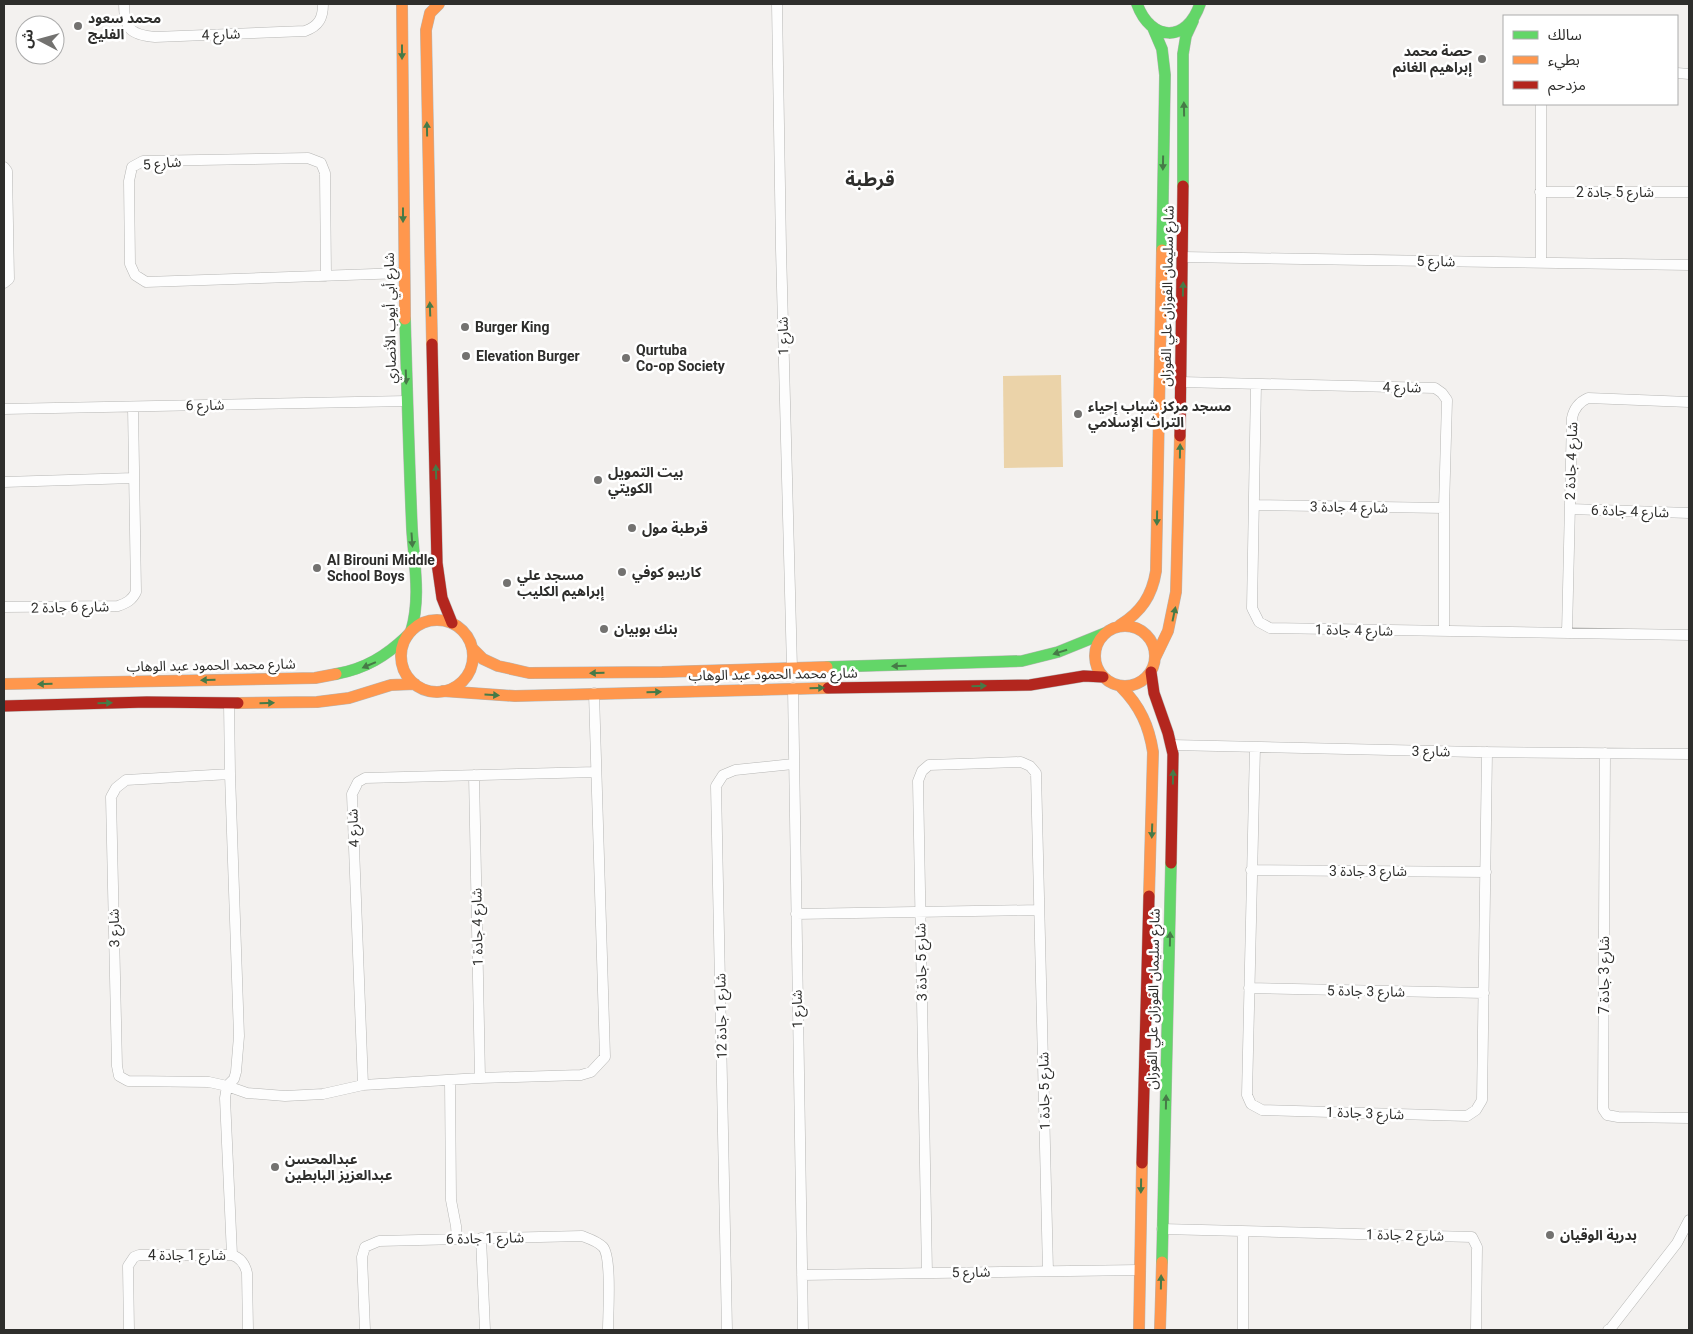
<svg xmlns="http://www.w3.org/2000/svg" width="1693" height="1334" font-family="Roboto,'Noto Sans Arabic',sans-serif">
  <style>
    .garden { fill: #ebd3a9 }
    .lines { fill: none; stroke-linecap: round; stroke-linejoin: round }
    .street-casing { stroke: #b6b6b4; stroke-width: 11 }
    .fast-casing { stroke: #b6b6b4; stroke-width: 12 }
    .slow-casing { stroke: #b6b6b4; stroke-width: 12 }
    .jam-casing { stroke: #b6b6b4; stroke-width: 12 }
    .street { stroke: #fdfdfd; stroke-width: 10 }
    .fast { stroke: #63d668; stroke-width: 11 }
    .slow { stroke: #ff974d; stroke-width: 11 }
    .jam { stroke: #b3261e; stroke-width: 11 }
    .oneway { fill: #467a47 }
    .poi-dot { fill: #737270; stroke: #fff; stroke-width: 2 }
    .labels { text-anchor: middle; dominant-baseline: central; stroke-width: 5; stroke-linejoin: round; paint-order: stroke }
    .poi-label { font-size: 14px; font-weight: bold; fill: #2e2e2c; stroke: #fff; text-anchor: start }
    .street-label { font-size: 14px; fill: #2e2e2c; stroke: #fff }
    .district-label { font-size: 19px; font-weight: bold; fill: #2e2e2c; stroke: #fff }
  </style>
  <rect width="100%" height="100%" fill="#f3f1ef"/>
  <path class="garden" d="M1061 375 1063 467 1004 468 1003 376Z"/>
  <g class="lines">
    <g class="street-casing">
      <path id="street" d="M124 4C124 28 130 35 155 37L305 31C319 26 323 18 323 4
        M777 4 781 249 792 668
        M1677 73 1689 74
        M4 167 7 171 9 279 4 283
        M1540 192H1689
        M1183 257 1689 265
        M1541 262V104
        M326 276 325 173 321 163 308 158 143 161 132 167 129 181 130 264 135 275 146 282 403 273
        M1181 382 1435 388 1442 393 1447 400 1444 508V631
        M1256 384 1252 608 1259 622 1270 628 1689 635
        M4 409 407 401
        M4 482 134 478
        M1255 505 1444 508
        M1570 509 1689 513
        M4 607 118 606C127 603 132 600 136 592L133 407
        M1567 633 1572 418C1574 408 1579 402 1588 398L1689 402
        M793 688 803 1330
        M229 703 230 774 239 1036 236 1072 234 1079 227 1086 225 1098 232 1255
        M1172 745 1477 752 1689 754
        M1255 747 1247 1095 1251 1104 1262 1110 1467 1116 1476 1110 1482 1100 1487 752
        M1605 753 1603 1109 1607 1115 1618 1117 1689 1118
        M230 774 126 780 116 788 111 797 117 1066 119 1076 128 1081 209 1082 227 1086 247 1093 285 1096 323 1094 363 1085 480 1078 581 1075 591 1072 605 1057 594 693
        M474 775 480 1078
        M1251 870 1486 872
        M796 914 1039 910
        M1249 988 1484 993
        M450 1080 451 1200 456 1226 457 1239
        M363 1085 352 794 358 782 365 778 596 772
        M1162 1229 1472 1237 1477 1247 1476 1330
        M1243 1232V1330
        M481 1238 485 1330
        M927 1273 918 781 922 771 929 765 1021 762 1030 766 1036 773 1048 1271
        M802 1275 1139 1270
        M129 1330 128 1266 134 1257 139 1255H232C241 1258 245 1264 247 1273L248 1330
        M365 1330 362 1257 365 1247 379 1241 582 1236C590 1239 597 1241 603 1247 612 1257 608 1315 608 1330
        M727 1330 716 786 723 775 735 770 793 764
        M1608 1330 1611 1328 1677 1243 1689 1220"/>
    </g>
    <g class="fast-casing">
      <path id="fast" d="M1137 4C1151 42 1187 43 1200 4
        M1153 28 1162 49 1165 75 1162 250
        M1183 186V54L1186 36 1193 21
        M405 319C407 389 409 459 412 529 414 563 421 598 411 631
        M827 667 1022 661 1058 652 1105 633
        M336 674C365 669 386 656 407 636
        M1162 1262 1171 863"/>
    </g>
    <g class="slow-casing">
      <path id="slow" d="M402 4 405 319
        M432 344 426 30 430 13 439 4
        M401 656a36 36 0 1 1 72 0a36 36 0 1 1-72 0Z
        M1120 625C1141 612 1152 596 1156 571L1162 250
        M1095 656a30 30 0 1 1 60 0a30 30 0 1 1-60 0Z
        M472 648 483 659 498 666 529 673 662 672 827 667
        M1155 658 1168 631 1176 592 1180 436
        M4 684 315 678 336 674
        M1121 687C1140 706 1149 726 1153 752L1149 896
        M443 691 515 696 828 688
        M238 703 317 702 349 698 391 685 415 684
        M1139 1330 1142 1163
        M1160 1330 1162 1262"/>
    </g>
    <g class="jam-casing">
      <path id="jam" d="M432 344 437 563 442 598 452 623
        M1180 436 1183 186
        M1151 672 1154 693 1168 733 1173 754 1171 863
        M828 688 1030 685 1084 676 1103 677
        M4 706 147 702 238 703
        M1142 1163 1149 896"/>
    </g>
    <use href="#street" class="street"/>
    <use href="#fast" class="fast"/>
    <use href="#slow" class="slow"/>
    <use href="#jam" class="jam"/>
  </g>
  <defs><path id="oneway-solid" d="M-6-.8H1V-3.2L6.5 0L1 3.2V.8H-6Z" transform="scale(1.25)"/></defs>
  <g class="oneway">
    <use href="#oneway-solid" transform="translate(402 52) rotate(90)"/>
    <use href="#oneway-solid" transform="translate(1184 109) rotate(-91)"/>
    <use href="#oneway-solid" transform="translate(427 129) rotate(-91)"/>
    <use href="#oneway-solid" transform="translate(1163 163) rotate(91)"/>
    <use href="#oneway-solid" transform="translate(403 215) rotate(90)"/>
    <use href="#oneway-solid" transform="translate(1183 289) rotate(-89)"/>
    <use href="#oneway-solid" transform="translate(430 309) rotate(-92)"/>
    <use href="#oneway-solid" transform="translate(406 377) rotate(88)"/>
    <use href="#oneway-solid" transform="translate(1180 451) rotate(-89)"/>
    <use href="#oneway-solid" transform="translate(436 472) rotate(-92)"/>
    <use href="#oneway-solid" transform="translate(1157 518) rotate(91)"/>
    <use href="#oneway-solid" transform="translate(412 540) rotate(86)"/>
    <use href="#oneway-solid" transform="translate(1174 614) rotate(-78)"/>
    <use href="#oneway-solid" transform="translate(1060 652) rotate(162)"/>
    <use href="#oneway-solid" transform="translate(369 665) rotate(157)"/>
    <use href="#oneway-solid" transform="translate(899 666) rotate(179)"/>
    <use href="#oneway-solid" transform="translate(597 673) rotate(179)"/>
    <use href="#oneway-solid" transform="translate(208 680) rotate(178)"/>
    <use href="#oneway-solid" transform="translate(45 684) rotate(179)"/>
    <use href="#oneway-solid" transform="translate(979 686) rotate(-1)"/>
    <use href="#oneway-solid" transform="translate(817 688) rotate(-1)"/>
    <use href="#oneway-solid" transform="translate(654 692) rotate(-1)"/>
    <use href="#oneway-solid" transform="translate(492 695) rotate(3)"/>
    <use href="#oneway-solid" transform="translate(105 703) rotate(-1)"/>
    <use href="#oneway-solid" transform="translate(267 703) rotate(-1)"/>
    <use href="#oneway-solid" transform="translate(1173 777) rotate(-89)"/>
    <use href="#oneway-solid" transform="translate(1152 831) rotate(92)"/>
    <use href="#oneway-solid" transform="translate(1170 939) rotate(-89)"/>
    <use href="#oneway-solid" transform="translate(1166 1102) rotate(-89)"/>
    <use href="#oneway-solid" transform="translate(1141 1186) rotate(91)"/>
    <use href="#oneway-solid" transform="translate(1161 1282) rotate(-89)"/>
  </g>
  <g class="poi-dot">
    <circle cx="78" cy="26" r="5"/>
    <circle cx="1482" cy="59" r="5"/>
    <circle cx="465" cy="327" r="5"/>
    <circle cx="466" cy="356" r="5"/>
    <circle cx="626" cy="358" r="5"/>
    <circle cx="1078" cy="414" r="5"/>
    <circle cx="598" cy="480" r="5"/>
    <circle cx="632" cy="528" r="5"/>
    <circle cx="317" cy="568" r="5"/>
    <circle cx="622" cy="572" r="5"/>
    <circle cx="507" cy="583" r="5"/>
    <circle cx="604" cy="629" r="5"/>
    <circle cx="275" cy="1167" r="5"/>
    <circle cx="1550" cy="1235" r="5"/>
  </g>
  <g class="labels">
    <g class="poi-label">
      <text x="88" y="18">محمد سعود<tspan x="88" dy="16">الفليج</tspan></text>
      <text x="1472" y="51" text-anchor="end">حصة محمد<tspan x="1472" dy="16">إبراهيم الغانم</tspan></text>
      <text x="475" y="327">Burger King</text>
      <text x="636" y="350">Qurtuba<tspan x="636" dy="16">Co-op Society</tspan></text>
      <text x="476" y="356">Elevation Burger</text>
      <text x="1088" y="406">مسجد مركز شباب إحياء<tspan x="1088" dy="16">التراث الإسلامي</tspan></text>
      <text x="608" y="472">بيت التمويل<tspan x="608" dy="16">الكويتي</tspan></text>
      <text x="642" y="528">قرطبة مول</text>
      <text x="327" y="560">Al Birouni Middle<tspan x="327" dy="16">School Boys</tspan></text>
      <text x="632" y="572">كاريبو كوفي</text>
      <text x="517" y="575">مسجد علي<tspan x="517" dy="16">إبراهيم الكليب</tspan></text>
      <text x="614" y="629">بنك بوبيان</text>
      <text x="285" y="1159">عبدالمحسن<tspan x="285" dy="16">عبدالعزيز البابطين</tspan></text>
      <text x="1560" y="1235">بدرية الوقيان</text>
    </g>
    <g class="street-label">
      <text transform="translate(221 34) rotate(-2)">شارع 4</text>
      <text transform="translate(162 163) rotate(-5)">شارع 5</text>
      <text x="1615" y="192">شارع 5 جادة 2</text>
      <text transform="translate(1436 261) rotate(1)">شارع 5</text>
      <text transform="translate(1167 296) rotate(-89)">شارع سليمان الفوزان علي الفوزان</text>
      <text transform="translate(390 318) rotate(-91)">شارع أبي أيوب الأنصاري</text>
      <text transform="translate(783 336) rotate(-91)">شارع 1</text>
      <text transform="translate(1402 387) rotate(1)">شارع 4</text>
      <text transform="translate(205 405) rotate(-1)">شارع 6</text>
      <text transform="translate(1571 461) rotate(-88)">شارع 4 جادة 2</text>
      <text transform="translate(1349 507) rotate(1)">شارع 4 جادة 3</text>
      <text transform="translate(1630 511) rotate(2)">شارع 4 جادة 6</text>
      <text transform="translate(70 607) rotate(-1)">شارع 6 جادة 2</text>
      <text transform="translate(1354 630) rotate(1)">شارع 4 جادة 1</text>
      <text transform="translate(211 665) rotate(-1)">شارع محمد الحمود عبد الوهاب</text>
      <text transform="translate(773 674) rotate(-1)">شارع محمد الحمود عبد الوهاب</text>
      <text transform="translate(1431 751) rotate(1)">شارع 3</text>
      <text transform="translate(353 828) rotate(-92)">شارع 4</text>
      <text x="1368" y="871">شارع 3 جادة 3</text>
      <text transform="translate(477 927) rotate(-91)">شارع 4 جادة 1</text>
      <text transform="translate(114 928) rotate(-91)">شارع 3</text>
      <text transform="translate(921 962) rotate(-91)">شارع 5 جادة 3</text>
      <text transform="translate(1604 975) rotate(-90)">شارع 3 جادة 7</text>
      <text transform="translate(1366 991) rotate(1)">شارع 3 جادة 5</text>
      <text transform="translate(1153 999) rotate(-89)">شارع سليمان الفوزان علي الفوزان</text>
      <text transform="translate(797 1009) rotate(-91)">شارع 1</text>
      <text transform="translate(721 1016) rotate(-91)">شارع 1 جادة 12</text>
      <text transform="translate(1044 1091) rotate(-91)">شارع 5 جادة 1</text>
      <text transform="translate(1365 1113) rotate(2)">شارع 3 جادة 1</text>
      <text transform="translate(1405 1235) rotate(1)">شارع 2 جادة 1</text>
      <text transform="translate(485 1238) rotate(-1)">شارع 1 جادة 6</text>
      <text x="187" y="1255">شارع 1 جادة 4</text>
      <text transform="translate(971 1272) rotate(-1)">شارع 5</text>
    </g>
    <g class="district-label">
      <text x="870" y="179">قرطبة</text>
    </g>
  </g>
  <rect width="1693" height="1334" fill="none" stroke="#2e2e2c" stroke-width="10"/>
  <rect x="1503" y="15" width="175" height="90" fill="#ffffff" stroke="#ababab"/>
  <rect x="1513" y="31" width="25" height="8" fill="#63d668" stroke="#ababab"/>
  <text x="1548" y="40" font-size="15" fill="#2e2e2c">سالك</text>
  <rect x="1513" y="56" width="25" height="8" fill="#ff974d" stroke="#ababab"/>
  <text x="1548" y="65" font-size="15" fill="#2e2e2c">بطيء</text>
  <rect x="1513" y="81" width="25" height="8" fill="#b3261e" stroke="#ababab"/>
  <text x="1548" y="90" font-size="15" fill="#2e2e2c">مزدحم</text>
  <g transform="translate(40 40) rotate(276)"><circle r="24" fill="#ffffff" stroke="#ababab"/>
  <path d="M0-4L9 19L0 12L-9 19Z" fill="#737270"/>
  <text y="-8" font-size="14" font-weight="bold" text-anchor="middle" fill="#2e2e2c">ش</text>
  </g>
</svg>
